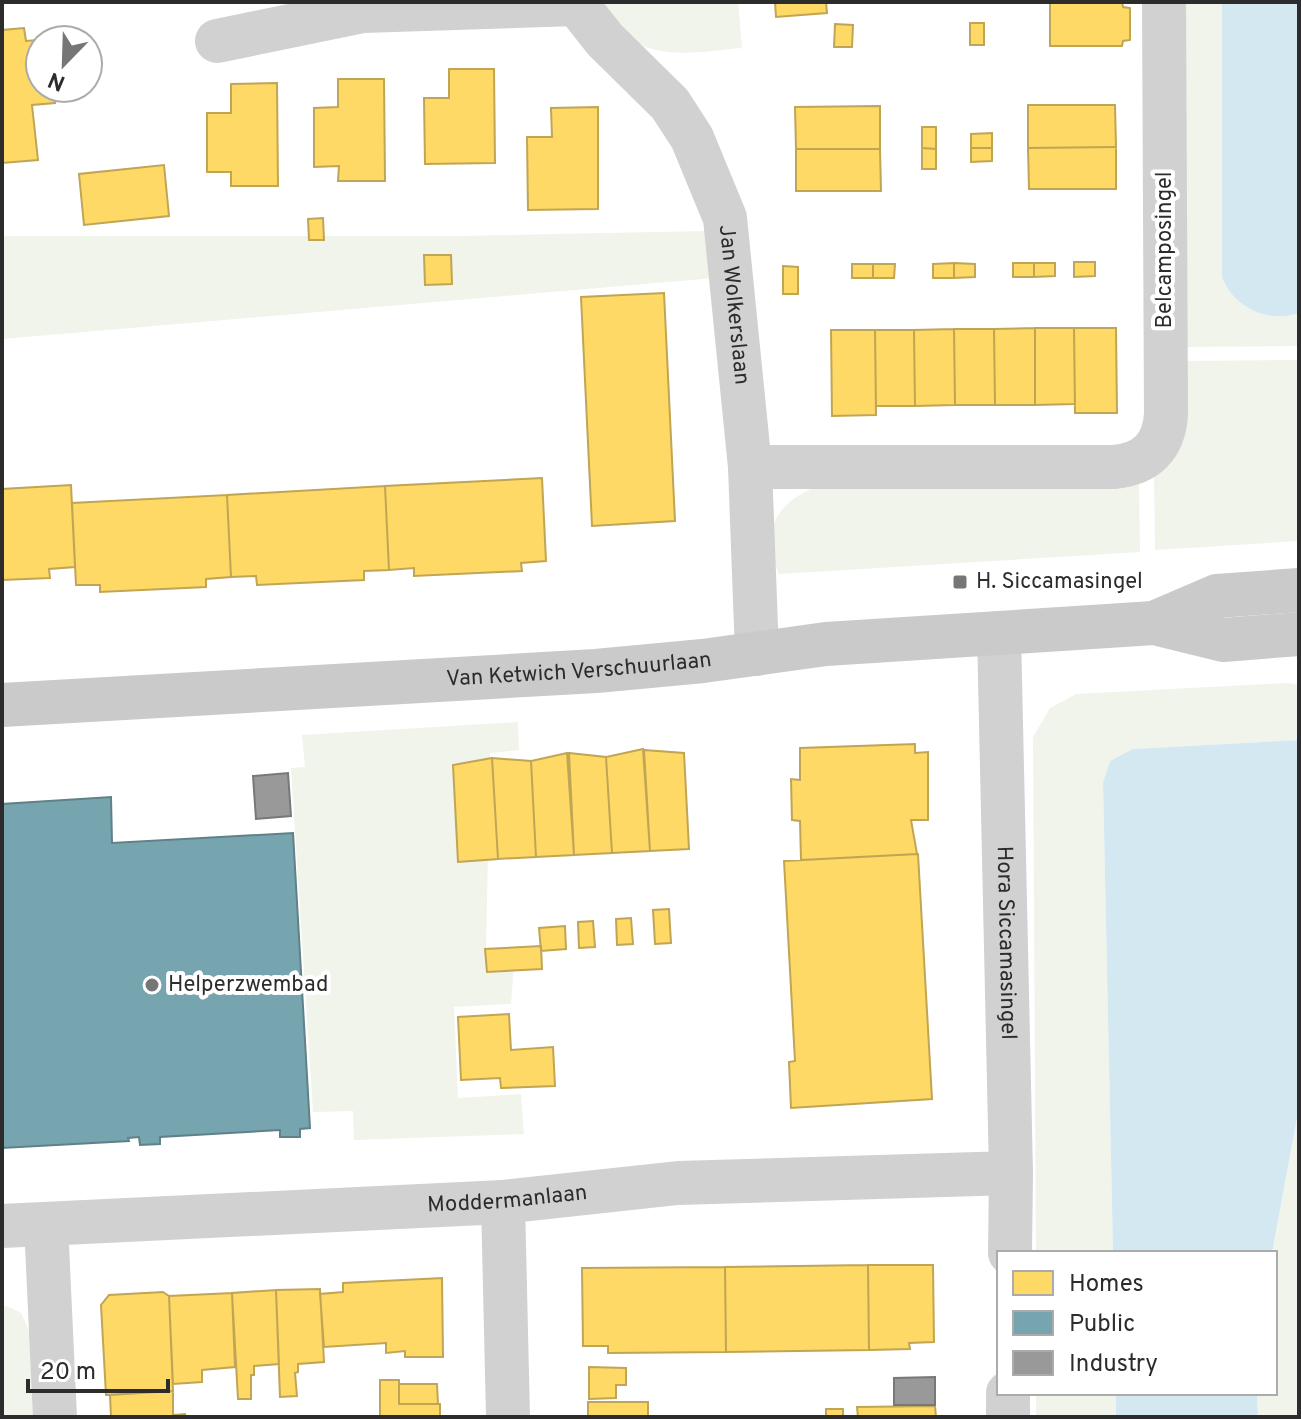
<svg xmlns="http://www.w3.org/2000/svg" width="1301" height="1419" font-family="Overpass,sans-serif">
  <style>
    .green { fill: #f0f4ea }
    .water { fill: #d4e8f2 }
    .homes { fill: #ffd966; stroke: #c0a555; stroke-width: 2 }
    .public { fill: #76a5af; stroke: #608188; stroke-width: 2 }
    .industry { fill: #999; stroke: #787878; stroke-width: 2 }
    .lines { fill: none; stroke-linecap: round; stroke-linejoin: round }
    .street { stroke: #d1d1d1; stroke-width: 44 }
    .secondary { stroke: #cacaca; stroke-width: 44 }
    .poi-dot { fill: #767676; stroke: #fff; stroke-width: 3 }
    .labels { text-anchor: middle; dominant-baseline: central; stroke-width: 8; stroke-linejoin: round; paint-order: stroke }
    .street-label { font-size: 22px; fill: #2c2c2c; stroke: #fff }
    .poi-label { font-size: 22px; fill: #2c2c2c; stroke: #fff; text-anchor: start }
  </style>
  <rect width="100%" height="100%" fill="#fff"/>
  <path class="green" d="M595 2H738L742 48C705 51 656 62 625 35 614 26 604 13 595 2Z
    M1179 2H1222V277C1233 307 1268 324 1299 313V346L1180 347Z
    M707 231 714 278 2 339V236H460Z
    M1299 360V541L1155 550 1154 471 1179 361Z
    M1139 479 1140 552 779 574C761 536 773 506 811 489Z
    M1288 683 1299 685V740L1134 749 1110 761 1103 784 1113 1253H1036L1033 737 1050 708 1076 694Z
    M518 722 519 750 490 753 486 950H515L511 1004 454 1007 458 1098 521 1094 524 1134 354 1140 353 1111 313 1112 291 768 305 767 302 735Z
    M1299 1107V1417H1258L1257 1393H1275V1253H1272Z
    M7 1306 21 1313 31 1335 33 1417H2V1307Z
    M1036 1393H1116V1417H1036Z"/>
  <path class="water" d="M1222 2H1299V313C1268 324 1233 307 1222 277Z
    M1299 740V1107L1272 1253H1113L1103 783 1110 761 1133 749Z
    M1116 1393H1257L1258 1417H1116Z"/>
  <path class="homes" d="M775 2H826L827 13 776 17Z
    M1122 2 1123 7 1130 8V40L1123 41 1122 46H1050V3Z
    M970 23H984V45H970Z
    M835 24 853 25 852 47H834Z
    M24 28 26 41 48 39 40 40V88H53L55 103 32 105 38 160 2 163V30Z
    M449 69H494L495 163 425 164 424 98H449Z
    M338 79H384L385 181H338L339 166 314 167V108L338 107Z
    M277 83 278 186H231V172H207V113H231V84Z
    M1028 105H1115L1116 147 1028 148Z
    M880 106V149H796L795 107Z
    M598 107V209L528 210 527 137H552L551 108Z
    M922 127H936V149L922 148Z
    M992 133V148H971V134Z
    M1116 147V189H1029L1028 148Z
    M922 148 936 149V169H922Z
    M971 148H992V161L971 162Z
    M796 149H880L881 191H796Z
    M164 165 169 216 84 225 79 174Z
    M323 218 324 240H309L308 219Z
    M424 255H451L452 284 425 285Z
    M1074 262H1095V276L1074 277Z
    M954 263V278H933V264Z
    M954 263 975 264V277L954 278Z
    M1013 263H1034V277H1013Z
    M1034 263H1055V276L1034 277Z
    M852 264H873V278H852Z
    M873 264H895L894 278H873Z
    M783 266 798 267V294H783Z
    M664 293 675 521 592 526 581 297Z
    M1035 328H1074L1075 404 1035 405Z
    M1035 328V405H995L994 329Z
    M1074 328H1116L1117 413H1075Z
    M954 329 955 405 915 406 914 330Z
    M954 329H994L995 405H955Z
    M831 330H875L876 415 832 416Z
    M875 330H914L915 406H876Z
    M542 478 546 561 521 563 522 571 414 576V568L389 570 385 486Z
    M71 485 75 567 49 569 50 578 2 580V489Z
    M385 486 389 570 364 571V580L257 585 256 576 231 577 227 495Z
    M227 495 231 577 206 579V587L100 592V585H76L72 503Z
    M915 744V753L928 752V820H911L917 854 801 860 800 821 792 820 791 779 800 780V748Z
    M643 749 650 851 612 853 606 757Z
    M644 750 684 753 689 849 650 851Z
    M567 753 574 855 536 857 531 761Z
    M569 753 606 757 612 853 574 855Z
    M492 758 498 859 458 862 453 765Z
    M492 758 531 761 536 857 498 859Z
    M918 854 932 1099 791 1108 789 1062 795 1061 784 861Z
    M669 909 671 943 655 944 653 910Z
    M631 918 633 944 617 945 616 919Z
    M593 921 595 947 579 948 578 922Z
    M565 926 566 949 541 951 539 928Z
    M541 946 542 969 487 972 485 949Z
    M509 1014 511 1050 553 1047 555 1086 501 1088 500 1078 461 1080 458 1017Z
    M868 1265 869 1350 726 1352 725 1267Z
    M868 1265H933L934 1342 909 1343 910 1349 869 1350Z
    M725 1267 726 1352 608 1353V1346H583L582 1268Z
    M442 1278 443 1357H405V1351L386 1353V1343L324 1347 320 1294 343 1292V1283Z
    M320 1289 324 1362 298 1364V1372L295 1373 297 1396 280 1397 276 1290Z
    M276 1290 279 1364 254 1366V1375H251V1399H238L232 1293Z
    M163 1292 169 1296 173 1391 106 1395 101 1305 109 1295Z
    M232 1293 235 1367 202 1370V1382L173 1384 169 1296Z
    M589 1367 626 1368V1385H616V1398L589 1399Z
    M380 1380H399V1404H440V1417H380Z
    M399 1384H437L438 1404H399Z
    M173 1391V1415L185 1414 186 1417H111L110 1395Z
    M588 1402H648V1417H588Z
    M935 1406 936 1417H858L857 1407Z
    M826 1409H843V1417H826Z"/>
  <path class="public" d="M111 797 112 843 293 833 310 1128 300 1129V1137H280V1130L160 1137V1144L140 1145 139 1137 128 1138 129 1141 2 1148V804Z"/>
  <path class="industry" d="M288 773 291 816 256 819 253 776Z
    M935 1377V1405H894V1378Z"/>
  <g class="lines">
    <g class="street">
      <path id="s1" d="M575 2 605 40 670 104 692 138 725 218 750 467 757 654"/>
      <path d="M217 41 363 11 576 4"/>
      <path d="M750 467H1114C1146 464 1164 447 1166 414L1164 2"/>
      <path id="s2" d="M999 633 1011 1173 1010 1253"/>
      <path d="M503 1202 508 1417"/>
      <path d="M46 1224 55 1417"/>
      <path id="s3" d="M2 1226 503 1202 678 1183 1011 1173"/>
      <path d="M1008 1417V1393"/>
    </g>
    <g class="secondary">
      <path d="M1154 623 1217 596 1299 590"/>
      <path id="s4" d="M2 705 596 671 703 661 826 644 1154 623 1223 640 1299 634"/>
    </g>
  </g>
  <g class="poi-dot">
    <rect x="952" y="574" width="16" height="16" rx="4"/>
    <circle cx="152" cy="985" r="8"/>
  </g>
  <g class="labels">
    <g class="street-label">
      <text transform="translate(1165 250) rotate(-90)">Belcamposingel</text>
      <text stroke="none"><textPath href="#s1" startOffset="354">Jan Wolkerslaan</textPath></text>
      <text stroke="none"><textPath href="#s4" startOffset="578">Van Ketwich Verschuurlaan</textPath></text>
      <text stroke="none"><textPath href="#s2" startOffset="310">Hora Siccamasingel</textPath></text>
      <text stroke="none"><textPath href="#s3" startOffset="506">Moddermanlaan</textPath></text>
    </g>
    <g class="poi-label">
      <text x="976" y="582">H. Siccamasingel</text>
      <text x="168" y="985">Helperzwembad</text>
    </g>
  </g>
  <rect width="1301" height="1419" fill="none" stroke="#2c2c2c" stroke-width="8"/>
  <rect x="997" y="1251" width="280" height="144" fill="#ffffff" stroke="#ababab" stroke-width="2"/>
  <rect x="1013" y="1271" width="40" height="24" fill="#ffd966" stroke="#ababab" stroke-width="2"/>
  <text x="1069" y="1291" font-size="24" fill="#2c2c2c">Homes</text>
  <rect x="1013" y="1311" width="40" height="24" fill="#76a5af" stroke="#ababab" stroke-width="2"/>
  <text x="1069" y="1331" font-size="24" fill="#2c2c2c">Public</text>
  <rect x="1013" y="1351" width="40" height="24" fill="#999999" stroke="#ababab" stroke-width="2"/>
  <text x="1069" y="1371" font-size="24" fill="#2c2c2c">Industry</text>
  <g transform="translate(64 64) rotate(203)"><circle r="38" fill="#ffffff" stroke="#ababab" stroke-width="2"/>
  <path d="M0-6L14 30L0 20L-14 30Z" fill="#767676"/>
  <text y="-12" font-size="22" font-weight="bold" text-anchor="middle" fill="#2c2c2c">N</text>
  </g>
  <path d="M28 1379v12h140v-12" fill="none" stroke="#2c2c2c" stroke-width="4"/>
  <text x="40" y="1379" font-size="24" fill="#2c2c2c" stroke="#ffffff" stroke-width="6" paint-order="stroke">20 m</text>
</svg>
